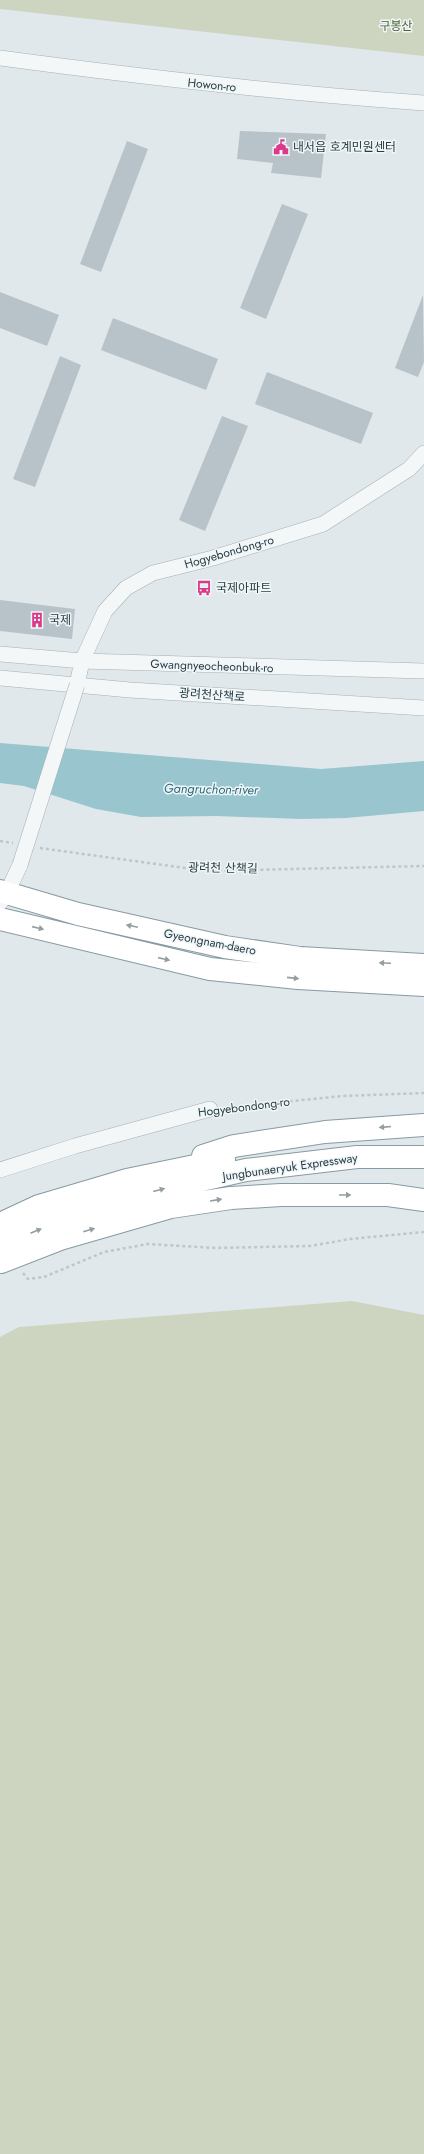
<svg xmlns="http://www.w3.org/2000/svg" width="424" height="2154" font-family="Jost,'Noto Sans KR',sans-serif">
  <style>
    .green { fill: #cdd5c0 }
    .water { fill: #98c5ce }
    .building { fill: #b7c3c9 }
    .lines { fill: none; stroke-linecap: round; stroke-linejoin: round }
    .minor-casing { stroke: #a5b1b6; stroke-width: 16 }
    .highway-casing { stroke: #869ba3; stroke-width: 24 }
    .path { stroke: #bec6c9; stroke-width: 2.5; stroke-dasharray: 3 3; stroke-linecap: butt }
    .minor { stroke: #f3f7f8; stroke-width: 15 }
    .highway { stroke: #fff; stroke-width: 22 }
    .minor-bridge-casing { stroke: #a5b1b6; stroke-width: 16; stroke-linecap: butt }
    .minor-bridge { stroke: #f3f7f8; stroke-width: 15 }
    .oneway { fill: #939ea2 }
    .labels { text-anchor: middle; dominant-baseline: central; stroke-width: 3; stroke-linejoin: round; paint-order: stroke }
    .park-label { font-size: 12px; fill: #4c6133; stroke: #f0f6f8 }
    .street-label { font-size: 12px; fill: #273c44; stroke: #f0f6f8 }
    .poi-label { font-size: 12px; fill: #273c44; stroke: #f0f6f8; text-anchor: start }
    .water-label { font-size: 13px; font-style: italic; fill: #2d6c7c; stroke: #f0f6f8 }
  </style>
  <rect width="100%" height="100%" fill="#e0e8eb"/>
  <path class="green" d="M0 0H424V56L0 9Z
    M352 1301 424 1315V2154H0V1337L19 1327Z"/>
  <path class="water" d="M0 743 321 769 424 761V811L346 818 301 819 216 816 141 817 96 809 24 786 0 783Z"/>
  <path class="building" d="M240 131 326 134 321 178 271 173 273 163 237 159Z
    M127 141 148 149 101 272 80 264Z
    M282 204 308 214 266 319 240 308Z
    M0 292 59 315 47 346 0 328Z
    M423 295 424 362 418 377 395 368Z
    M113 318 218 359 206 390 101 350Z
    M60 356 81 365 35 487 13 479Z
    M267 372 373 413 361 444 255 404Z
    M222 416 248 426 205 531 179 520Z
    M0 600 75 609 72 639 0 631Z"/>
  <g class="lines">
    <g class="minor-casing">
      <path id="minor" d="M0 58C141 77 282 93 424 103
        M0 654 82 661 424 671
        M0 678 130 690 424 708
        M77 685 82 661 105 611 126 588 153 573 213 558 323 524 409 469 424 453
        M0 903 7 893 20 865
        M0 1170 75 1146 210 1109"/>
    </g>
    <g class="highway-casing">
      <path id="highway" d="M0 891 78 914 225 947 300 958 424 965
        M0 919 210 969 298 978 424 985
        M203 1156 234 1146 325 1132 424 1125
        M0 1224 39 1206 127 1180 224 1160
        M0 1247 40 1229 157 1190 246 1170 357 1157H424
        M1 1262 60 1239 171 1207 231 1198 281 1195H388L424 1200"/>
    </g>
    <path class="path" d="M0 841 13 843
      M40 848 207 871 424 866
      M224 1108 342 1096 424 1093
      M23 1273 28 1279 44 1277 104 1252 148 1244 215 1248 310 1246 350 1239 424 1232"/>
    <use href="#minor" class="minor"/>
    <use href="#highway" class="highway"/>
    <g class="minor-bridge-casing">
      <path id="minor-bridge" d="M20 865 77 685"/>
    </g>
    <use href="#minor-bridge" class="minor-bridge"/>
  </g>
  <defs><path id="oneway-solid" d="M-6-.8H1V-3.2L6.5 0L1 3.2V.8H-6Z"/></defs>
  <g class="oneway">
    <use href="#oneway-solid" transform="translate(132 926) rotate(-168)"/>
    <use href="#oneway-solid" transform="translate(38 928) rotate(13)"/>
    <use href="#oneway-solid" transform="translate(164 959) rotate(13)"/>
    <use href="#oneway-solid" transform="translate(385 963) rotate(-177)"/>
    <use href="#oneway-solid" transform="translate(293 978) rotate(6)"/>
    <use href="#oneway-solid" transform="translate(385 1127) rotate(175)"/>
    <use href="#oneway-solid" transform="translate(159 1190) rotate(-15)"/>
    <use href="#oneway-solid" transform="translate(345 1195)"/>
    <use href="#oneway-solid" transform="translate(216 1200) rotate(-9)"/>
    <use href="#oneway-solid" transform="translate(89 1230) rotate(-16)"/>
    <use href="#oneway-solid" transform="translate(36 1231) rotate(-23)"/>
  </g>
  <defs>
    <g id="civic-bare" transform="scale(1.2)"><path d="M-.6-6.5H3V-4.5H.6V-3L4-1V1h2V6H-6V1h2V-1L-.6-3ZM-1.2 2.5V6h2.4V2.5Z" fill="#dc398b" stroke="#f0f6f8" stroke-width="2.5" paint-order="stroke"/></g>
    <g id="bus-bare" transform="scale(1.2)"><path d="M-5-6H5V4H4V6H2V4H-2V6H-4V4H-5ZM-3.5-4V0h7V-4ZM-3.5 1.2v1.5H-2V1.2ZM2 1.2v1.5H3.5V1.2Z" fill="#dc398b" stroke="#f0f6f8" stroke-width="2.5" paint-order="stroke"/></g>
    <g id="building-bare" transform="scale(1.2)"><path d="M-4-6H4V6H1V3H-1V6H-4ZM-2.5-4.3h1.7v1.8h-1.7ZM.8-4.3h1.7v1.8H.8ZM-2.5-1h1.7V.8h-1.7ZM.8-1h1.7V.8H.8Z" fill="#dc398b" stroke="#f0f6f8" stroke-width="2.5" paint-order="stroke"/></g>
  </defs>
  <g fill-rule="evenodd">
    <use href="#civic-bare" x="281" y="147"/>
    <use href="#bus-bare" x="204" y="588"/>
    <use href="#building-bare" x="37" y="620"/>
  </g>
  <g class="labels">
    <g class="park-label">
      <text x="396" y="26">구봉산</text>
    </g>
    <g class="street-label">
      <text transform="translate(212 85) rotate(6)">Howon-ro</text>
      <text transform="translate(229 552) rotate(-16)">Hogyebondong-ro</text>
      <text transform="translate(212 666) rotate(2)">Gwangnyeocheonbuk-ro</text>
      <text transform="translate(212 695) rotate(4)">광려천산책로</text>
      <text transform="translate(223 868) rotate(1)">광려천 산책길</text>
      <text transform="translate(210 942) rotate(11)">Gyeongnam-daero</text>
      <text transform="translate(244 1107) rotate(-7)">Hogyebondong-ro</text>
      <text transform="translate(290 1167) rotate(-8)">Jungbunaeryuk Expressway</text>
    </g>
    <g class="poi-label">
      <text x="293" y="147">내서읍 호계민원센터</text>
      <text x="216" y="588">국제아파트</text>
      <text x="49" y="620">국제</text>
    </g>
    <g class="water-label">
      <text transform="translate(211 789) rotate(1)">Gangruchon-river</text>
    </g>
  </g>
</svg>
